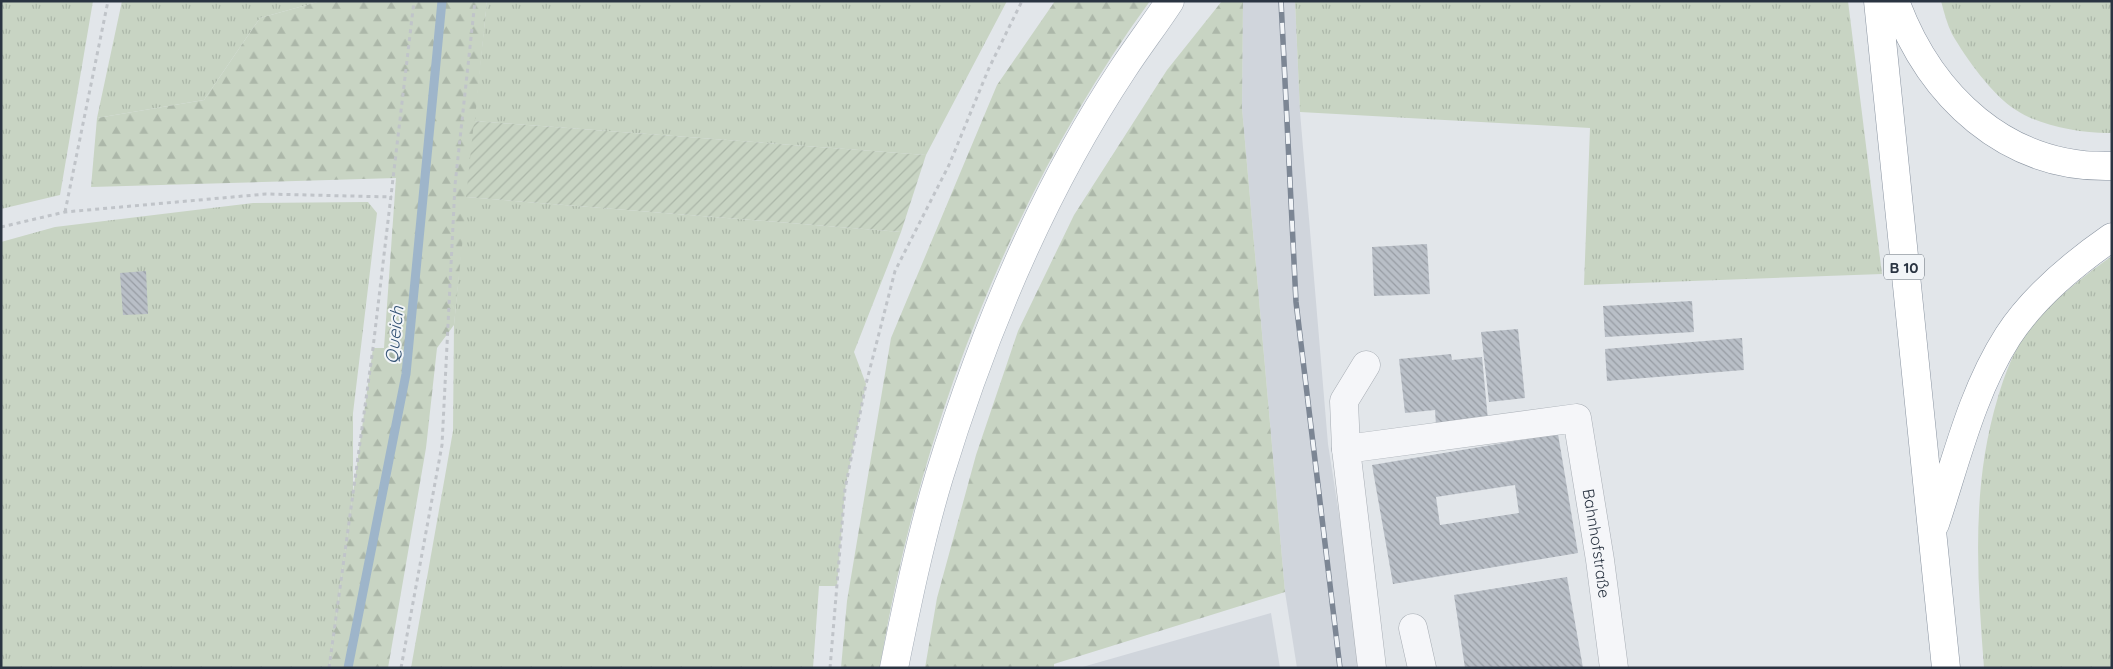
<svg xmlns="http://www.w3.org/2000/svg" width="2113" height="669" font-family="Quicksand,sans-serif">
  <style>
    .built { fill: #d0d5dc }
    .grass { fill: url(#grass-tufts) }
    .forest { fill: url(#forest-firs) }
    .garden { fill: url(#garden-furrows) }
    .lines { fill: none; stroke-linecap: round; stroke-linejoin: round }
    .stream { stroke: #9eb5ca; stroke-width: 9 }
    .building { fill: url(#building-back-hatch); fill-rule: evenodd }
    .minor-casing { stroke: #a7adb4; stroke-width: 29 }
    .major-casing { stroke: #a2abb6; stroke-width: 29 }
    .highway-casing { stroke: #8a94a1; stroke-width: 29 }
    .path { stroke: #c0c4c9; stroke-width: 3; stroke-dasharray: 4 4; stroke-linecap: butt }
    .minor { stroke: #f5f6f9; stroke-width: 28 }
    .major { stroke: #fff; stroke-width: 28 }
    .highway { stroke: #fff; stroke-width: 28 }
    .rail-casing { stroke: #7c8694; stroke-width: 5.5 }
    .rail { stroke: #f2f5f8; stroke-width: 4; stroke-dasharray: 11; stroke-linecap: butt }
    .labels { text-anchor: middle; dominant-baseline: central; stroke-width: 4; stroke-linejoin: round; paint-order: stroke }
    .shield { fill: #f2f5f8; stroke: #666e79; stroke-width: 1 }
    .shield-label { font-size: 15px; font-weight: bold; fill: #2a3442 }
    .street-label { font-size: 16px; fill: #2a3442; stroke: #f2f5f8 }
    .water-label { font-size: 18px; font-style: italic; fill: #355476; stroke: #f2f5f8 }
  </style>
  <defs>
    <pattern id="grass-tufts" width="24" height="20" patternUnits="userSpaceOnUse" patternTransform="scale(1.25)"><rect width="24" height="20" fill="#c8d4c3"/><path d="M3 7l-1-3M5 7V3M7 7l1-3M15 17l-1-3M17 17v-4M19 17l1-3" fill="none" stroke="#acb7a9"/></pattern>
    <pattern id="forest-firs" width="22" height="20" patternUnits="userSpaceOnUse" patternTransform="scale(1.25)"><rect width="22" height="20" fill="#c8d4c3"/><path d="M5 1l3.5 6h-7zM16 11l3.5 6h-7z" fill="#acb7a9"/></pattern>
    <pattern id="garden-furrows" width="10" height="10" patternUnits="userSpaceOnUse" patternTransform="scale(1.25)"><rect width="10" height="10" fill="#c8d4c3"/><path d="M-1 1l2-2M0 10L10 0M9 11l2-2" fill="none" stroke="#acb7a9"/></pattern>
    <pattern id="building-back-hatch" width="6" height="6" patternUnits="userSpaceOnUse" patternTransform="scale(1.25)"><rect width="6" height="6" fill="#b9bfc7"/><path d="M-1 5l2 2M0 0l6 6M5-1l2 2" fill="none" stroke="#979ca3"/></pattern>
  </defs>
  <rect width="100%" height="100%" fill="#e2e6ea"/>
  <path class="built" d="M1243 1H1295L1300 112 1328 444 1363 668H1297L1285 592 1242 108Z
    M1271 613 1280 668H1079Z"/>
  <path class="grass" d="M1 1H93L60 195 1 209Z
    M122 1H321L260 18 204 100 97 118Z
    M487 1H1007L926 155 474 121Z
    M1295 1H1848L1882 274 1584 285 1590 128 1300 112Z
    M1941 1H2112V133C2084 134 2039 126 2016 110 1992 95 1966 58 1952 34 1947 24 1944 12 1941 1Z
    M466 197 901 232 854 352 866 384 845 489 837 586H819L813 668H411L453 431 454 325Z
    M368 202 377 213 353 413V494L329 668H1V242L55 227 253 203Z
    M2112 256V668H1984C1977 576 1971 486 1998 397 2005 374 2014 348 2030 329 2053 300 2082 277 2112 256Z"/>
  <path class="forest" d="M321 1H487L454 325 437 348 426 448 388 668H329L373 348H384L396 178 91 187 97 118 204 100 260 18Z
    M1055 1H1150C1010 193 918 434 880 668H841L847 601 891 338 997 85Z
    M1222 1H1243L1242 108 1285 592 1054 664V668H925L937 598 976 455 1018 331 1074 215 1167 70Z"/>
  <path class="garden" d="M474 121 926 155 901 232 466 197Z"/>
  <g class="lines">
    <path class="stream" d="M348 668 406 374 442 1"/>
  </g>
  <path class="building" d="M1427 244 1430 294 1374 296 1372 247Z
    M146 271 148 314 123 315 120 273Z
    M1692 301 1694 332 1605 337 1603 306Z
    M1518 329 1525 398 1489 402 1481 332Z
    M1742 338 1744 370 1607 381 1605 349Z
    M1451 354 1452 360 1482 357 1488 420 1436 425 1435 410 1405 413 1399 359Z
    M1558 434 1578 553 1393 584 1372 465ZM1515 485 1519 513 1440 525 1436 497Z
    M1567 577 1583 668H1465L1454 595Z"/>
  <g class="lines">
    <g class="minor-casing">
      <g id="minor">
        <path d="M1366 365 1344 401 1346 449 1372 668"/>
        <path id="s1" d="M1346 449 1577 418 1600 560 1614 668"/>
        <path d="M1413 628 1422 668"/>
      </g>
    </g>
    <g class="major-casing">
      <path id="major" d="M894 668C907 604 920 540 939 477 982 336 1041 193 1123 69 1138 46 1155 24 1170 1"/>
    </g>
    <g class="highway-casing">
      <path id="highway" d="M1878 1 1946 668
        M1895 1C1930 96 2006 169 2112 166
        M1935 524C1956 461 1972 392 2008 336 2034 296 2073 264 2112 237"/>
    </g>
    <path class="path" d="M65 212 108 1
      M1 227 65 212 266 194 392 197
      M329 668 373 348 414 1
      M401 668 442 445 455 185 475 1
      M830 668 845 489 866 384 895 271 949 165 989 68 1022 1"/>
    <use href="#minor" class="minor"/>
    <use href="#major" class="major"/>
    <use href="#highway" class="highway"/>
    <g class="rail-casing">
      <path id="rail" d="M1281 1 1296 302 1340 668"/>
    </g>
    <use href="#rail" class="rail"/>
  </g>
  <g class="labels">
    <rect class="shield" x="1884" y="254.5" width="40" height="25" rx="4"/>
    <g class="shield-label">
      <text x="1904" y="267">B 10</text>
    </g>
    <g class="street-label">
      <text stroke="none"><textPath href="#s1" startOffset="360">Bahnhofstraße</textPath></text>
    </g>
    <g class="water-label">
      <text transform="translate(394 335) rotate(-84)">Queich</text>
    </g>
  </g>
  <rect width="2113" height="669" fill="none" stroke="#2a3442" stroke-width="5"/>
</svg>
